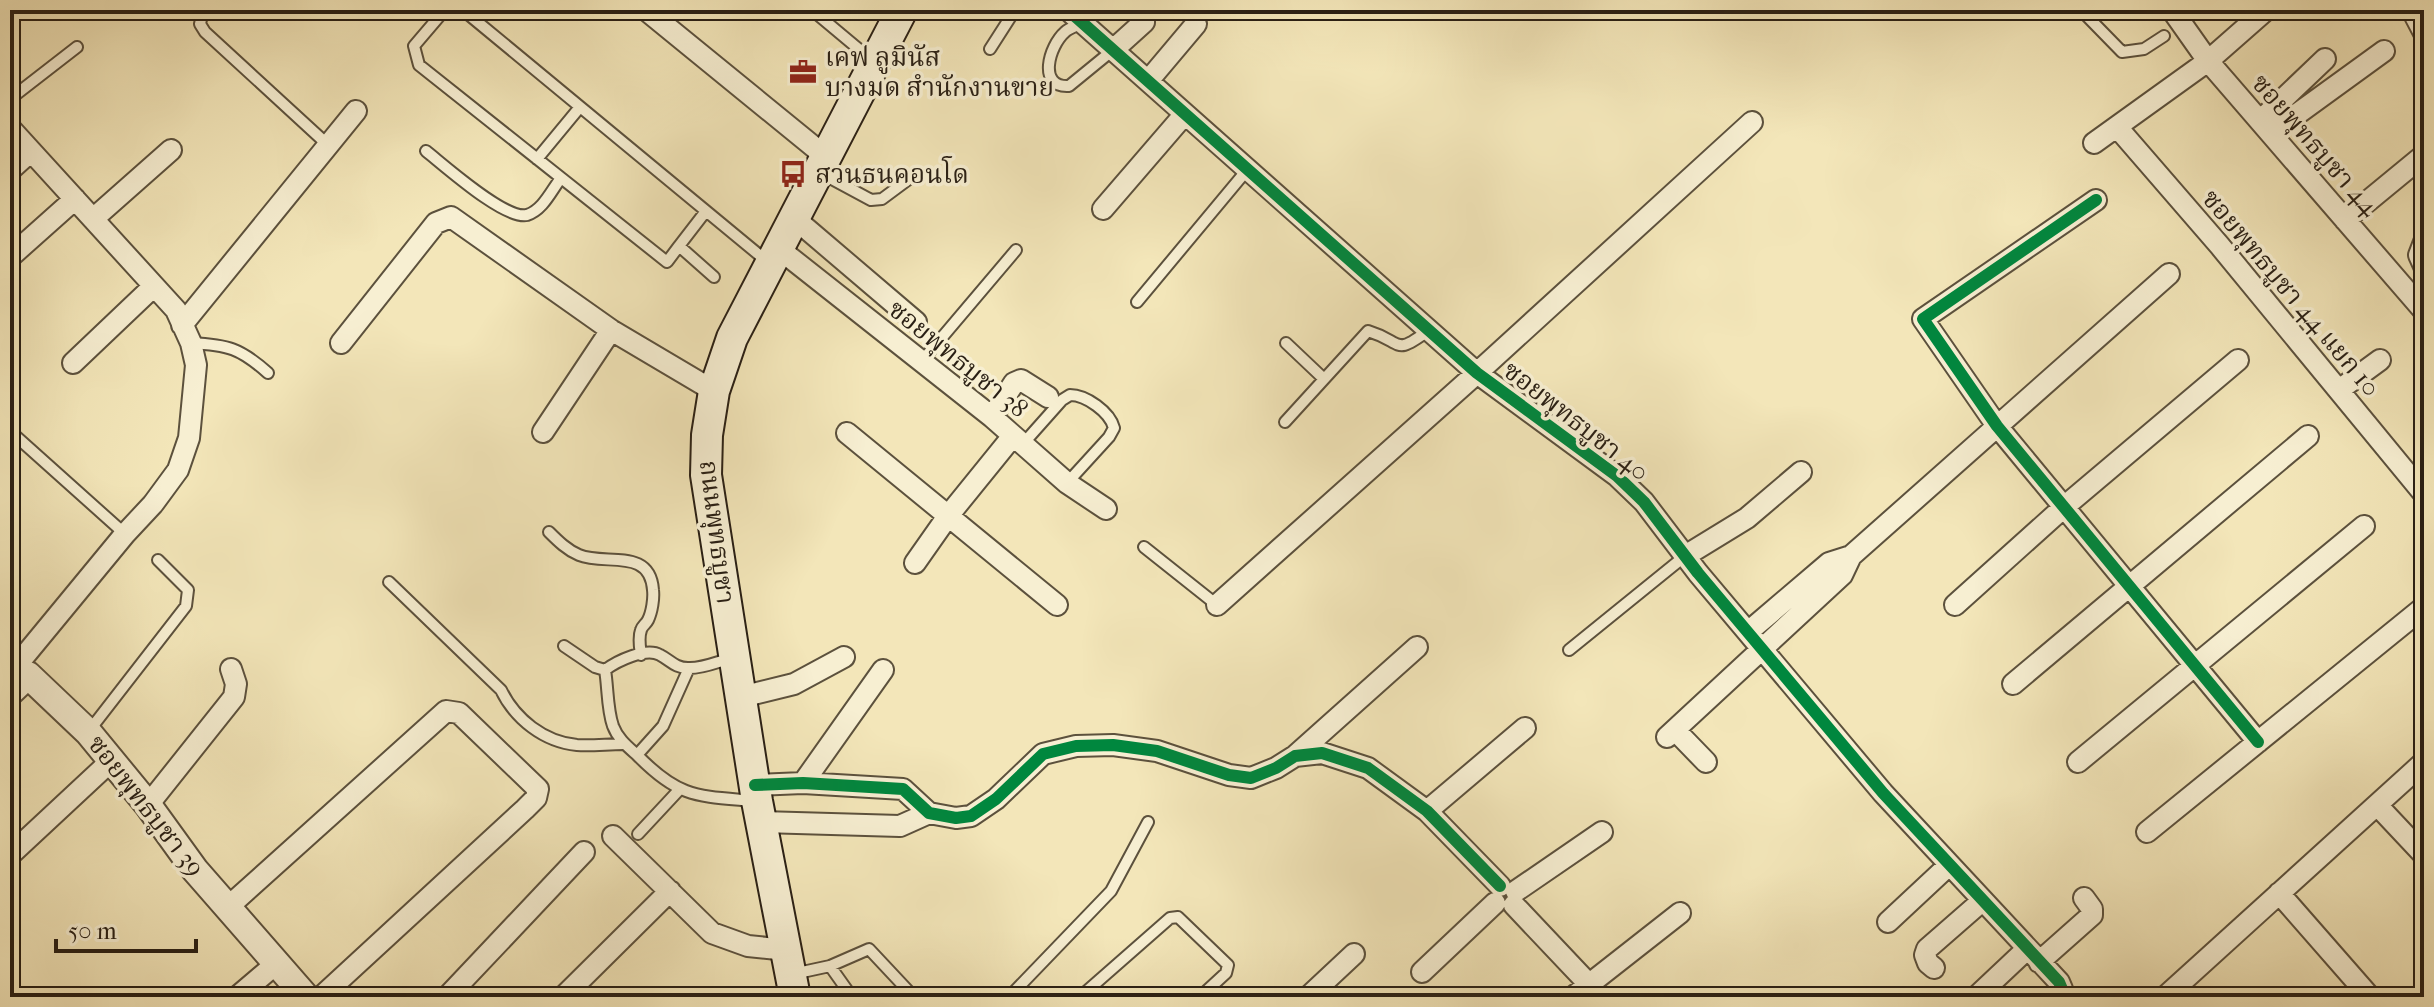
<svg xmlns="http://www.w3.org/2000/svg" width="2434" height="1007" font-family="'IM FELL French Canon','Noto Serif Thai',serif">
  <style>
    .lines { fill: none; stroke-linecap: round; stroke-linejoin: round }
    .service-casing { stroke: #5c513d; stroke-width: 14 }
    .minor-casing { stroke: #5c513d; stroke-width: 24 }
    .tertiary-casing { stroke: #5c513d; stroke-width: 30 }
    .secondary-casing { stroke: #291f14; stroke-width: 34 }
    .service { stroke: #f7efd2; stroke-width: 10 }
    .minor { stroke: #f7efd2; stroke-width: 20 }
    .tertiary { stroke: #f7efd2; stroke-width: 26 }
    .secondary { stroke: #f7efd2; stroke-width: 30 }
    .cycleway-casing { stroke: #f7efd2; stroke-width: 17 }
    .cycleway { stroke: #00873e; stroke-width: 12 }
    .labels { text-anchor: middle; dominant-baseline: central; stroke-width: 7; stroke-linejoin: round; paint-order: stroke }
    .poi-label { font-size: 26px; fill: #291f14; stroke: #f7efd2; text-anchor: start }
    .street-label { font-size: 26px; fill: #291f14; stroke: #f7efd2 }
  </style>
  <rect width="100%" height="100%" fill="#f3e6b9"/>
  <filter id="stains"><feTurbulence type="fractalNoise" baseFrequency=".0025" numOctaves="4"/><feColorMatrix values="0 0 0 0 .2 0 0 0 0 .09 0 0 0 0 .02 0 0 0 .5 -.17"/></filter>
  <radialGradient id="worn" r=".72"><stop offset=".6" stop-color="#630" stop-opacity="0"/><stop offset="1" stop-color="#630" stop-opacity=".3"/></radialGradient>
  <g class="lines">
    <g class="service-casing">
      <path id="service" d="M203 10 200 24 205 32 328 145
        M449 10 443 12 414 46 419 65 667 262 679 246 714 277
        M463 10 769 263
        M812 10 873 61
        M2081 10 2122 52 2144 49 2164 36
        M1082 23C1077 26 1069 28 1065 32 1049 46 1037 88 1069 86L1113 50
        M990 49 1015 10
        M10 99 77 47
        M426 151C445 166 505 220 527 215 543 210 551 191 561 178
        M537 159 580 107
        M819 172 871 200 882 199 917 173
        M679 246 706 211
        M1137 302 1247 170
        M191 343C228 345 240 348 268 373
        M1286 343 1324 379
        M922 361 1016 250
        M1285 422 1368 331C1404 342 1393 357 1429 330
        M10 431 125 534
        M1022 445 1062 400 1070 395C1086 395 1110 412 1114 428L1109 437 1067 483
        M549 532C558 541 567 550 579 555 605 566 650 547 653 590 654 598 652 612 648 620 646 624 642 626 641 630 638 638 640 647 641 655
        M1144 547 1217 605
        M389 582 501 690C515 719 544 742 577 745 592 746 608 744 623 744
        M564 646 595 667 605 670C617 661 646 647 660 655 670 660 675 668 688 668 702 669 719 661 732 658
        M1569 650 1685 556
        M605 670C608 687 607 709 613 726 618 739 627 746 637 755 680 799 698 796 755 801
        M89 731 186 606 188 590 158 560
        M637 755 663 726 689 668
        M638 834 679 790
        M830 966 852 997
        M793 974 830 966 869 949 914 997
        M1009 997 1111 891 1148 822
        M1080 997 1170 918 1178 917 1228 965 1226 973 1200 997"/>
    </g>
    <g class="minor-casing">
      <path id="minor" d="M646 10 825 156
        M1068 10 1477 373 1617 476 1644 502 1698 573 1883 793 2059 982 2062 989 2060 993
        M2172 10 2208 61 2424 311
        M2412 10 2424 33
        M1113 50 1144 22 1142 12
        M1148 81 1196 24
        M2260 121 2325 59
        M2117 127 2220 246 2424 494
        M10 128 176 310 191 343 196 365 189 438 178 470 153 504 125 534 17 665
        M2271 133 2384 51
        M2094 143 2208 61 2266 10
        M10 170 31 151
        M2096 200 1923 319 1997 426 2258 742
        M1103 209 1184 115
        M794 218 916 322
        M93 219 171 150
        M2345 220 2424 155
        M2424 242 2419 255 2424 266
        M778 248 992 417 1067 483 1106 509
        M10 257 75 199
        M182 325 356 111
        M341 343 436 223 451 217 611 330
        M73 363 154 286
        M2339 390 2380 360
        M992 417 1014 383 1021 380 1048 397
        M543 432 611 330 714 391
        M847 433 1057 605
        M1685 556 1747 518 1801 472
        M1851 556 2169 274
        M915 563 948 516 1012 437
        M1217 605 1477 373 1752 122
        M1955 605 2064 507 2238 360
        M2013 684 2308 436
        M741 697 794 684 844 657
        M1675 730 1706 762
        M1667 737 1842 575 1851 556 1829 563 1748 632
        M1295 756 1417 647
        M2078 762 2364 526
        M803 783 883 670
        M755 785 803 783 903 789 929 813 956 818 971 816 996 799 1043 754 1076 746 1113 745 1157 751 1229 775 1251 778 1276 768 1295 756 1322 753 1368 768 1427 811 1500 886
        M148 805 234 697 236 684 231 669
        M2377 805 2424 855
        M1427 811 1525 728
        M761 822 900 826 929 813
        M2147 832 2424 607
        M613 836 712 933 748 946 787 950
        M10 855 111 761
        M1516 891 1602 832
        M2279 893 2370 997
        M1514 905 1601 997
        M228 907 446 711 459 713 538 789 536 798 525 809 321 997
        M1888 922 1948 866
        M2039 962 2092 915V909L2084 898
        M1934 968 1928 963 1925 955 1927 949 1982 901
        M1422 972 1495 903
        M237 997 277 963
        M447 997 584 852
        M563 997 670 891
        M1308 997 1354 954
        M1573 997 1680 913
        M1976 997 2027 949
        M2165 997 2424 762"/>
    </g>
    <g class="tertiary-casing">
      <path id="tertiary" d="M10 692 28 675 88 732 148 805 195 870 306 997"/>
    </g>
    <g class="secondary-casing">
      <path id="secondary" d="M795 997 757 801 706 475 707 435 714 391 732 338 902 10"/>
    </g>
    <use href="#service" class="service"/>
    <use href="#minor" class="minor"/>
    <use href="#tertiary" class="tertiary"/>
    <use href="#secondary" class="secondary"/>
    <g class="cycleway-casing">
      <path id="cycleway" d="M1068 10 1477 373 1617 476 1644 502 1698 573 1883 793 2059 982 2062 989 2060 993
        M2096 200 1923 319 1997 426 2258 742
        M755 785 803 783 903 789 929 813 956 818 971 816 996 799 1043 754 1076 746 1113 745 1157 751 1229 775 1251 778 1276 768 1295 756 1322 753 1368 768 1427 811 1500 886"/>
    </g>
    <use href="#cycleway" class="cycleway"/>
  </g>
  <defs>
    <g id="office-bare" transform="scale(2.16)"><path d="M-6-3h4V-5.5h4V-3h4V5H-6ZM-1-4.5V-3h2v-1.5ZM-6 0V1H6V0Z" fill="#8f2418" stroke="#f7efd2" stroke-width="2.5" paint-order="stroke"/></g>
    <g id="bus-bare" transform="scale(2.16)"><path d="M-5-6H5V4H4V6H2V4H-2V6H-4V4H-5ZM-3.5-4V0h7V-4ZM-3.5 1.2v1.5H-2V1.2ZM2 1.2v1.5H3.5V1.2Z" fill="#8f2418" stroke="#f7efd2" stroke-width="2.5" paint-order="stroke"/></g>
  </defs>
  <g fill-rule="evenodd">
    <use href="#office-bare" x="803" y="72"/>
    <use href="#bus-bare" x="793" y="174"/>
  </g>
  <g class="labels">
    <g class="poi-label">
      <text x="825" y="57">เคฟ ลูมินัส<tspan x="825" dy="30">บางมด สำนักงานขาย</tspan></text>
      <text x="815" y="174">สวนธนคอนโด</text>
    </g>
    <g class="street-label">
      <text transform="translate(2315 145) rotate(49)">ซอยพุทธบูชา 44</text>
      <text transform="translate(2291 293) rotate(50)">ซอยพุทธบูชา 44 แยก 10</text>
      <text transform="translate(958 359) rotate(39)">ซอยพุทธบูชา 38</text>
      <text transform="translate(1576 421) rotate(38)">ซอยพุทธบูชา 40</text>
      <text transform="translate(717 532) rotate(83)">ถนนพุทธบูชา</text>
      <text transform="translate(146 806) rotate(52)">ซอยพุทธบูชา 39</text>
    </g>
  </g>
  <rect width="2434" height="1007" fill="none" stroke="#f3e6b9" stroke-width="40"/>
  <rect x="12" y="12" width="2410" height="983" fill="none" stroke="#291f14" stroke-width="4"/>
  <rect x="20" y="20" width="2394" height="967" fill="none" stroke="#291f14" stroke-width="2"/>
  <path d="M56 939v12h140v-12" fill="none" stroke="#291f14" stroke-width="4"/>
  <text x="68" y="939" font-size="24" fill="#291f14" stroke="#f7efd2" stroke-width="6" paint-order="stroke">50 m</text>
  <rect width="100%" height="100%" filter="url(#stains)"/>
  <rect width="100%" height="100%" fill="url(#worn)"/>
</svg>
